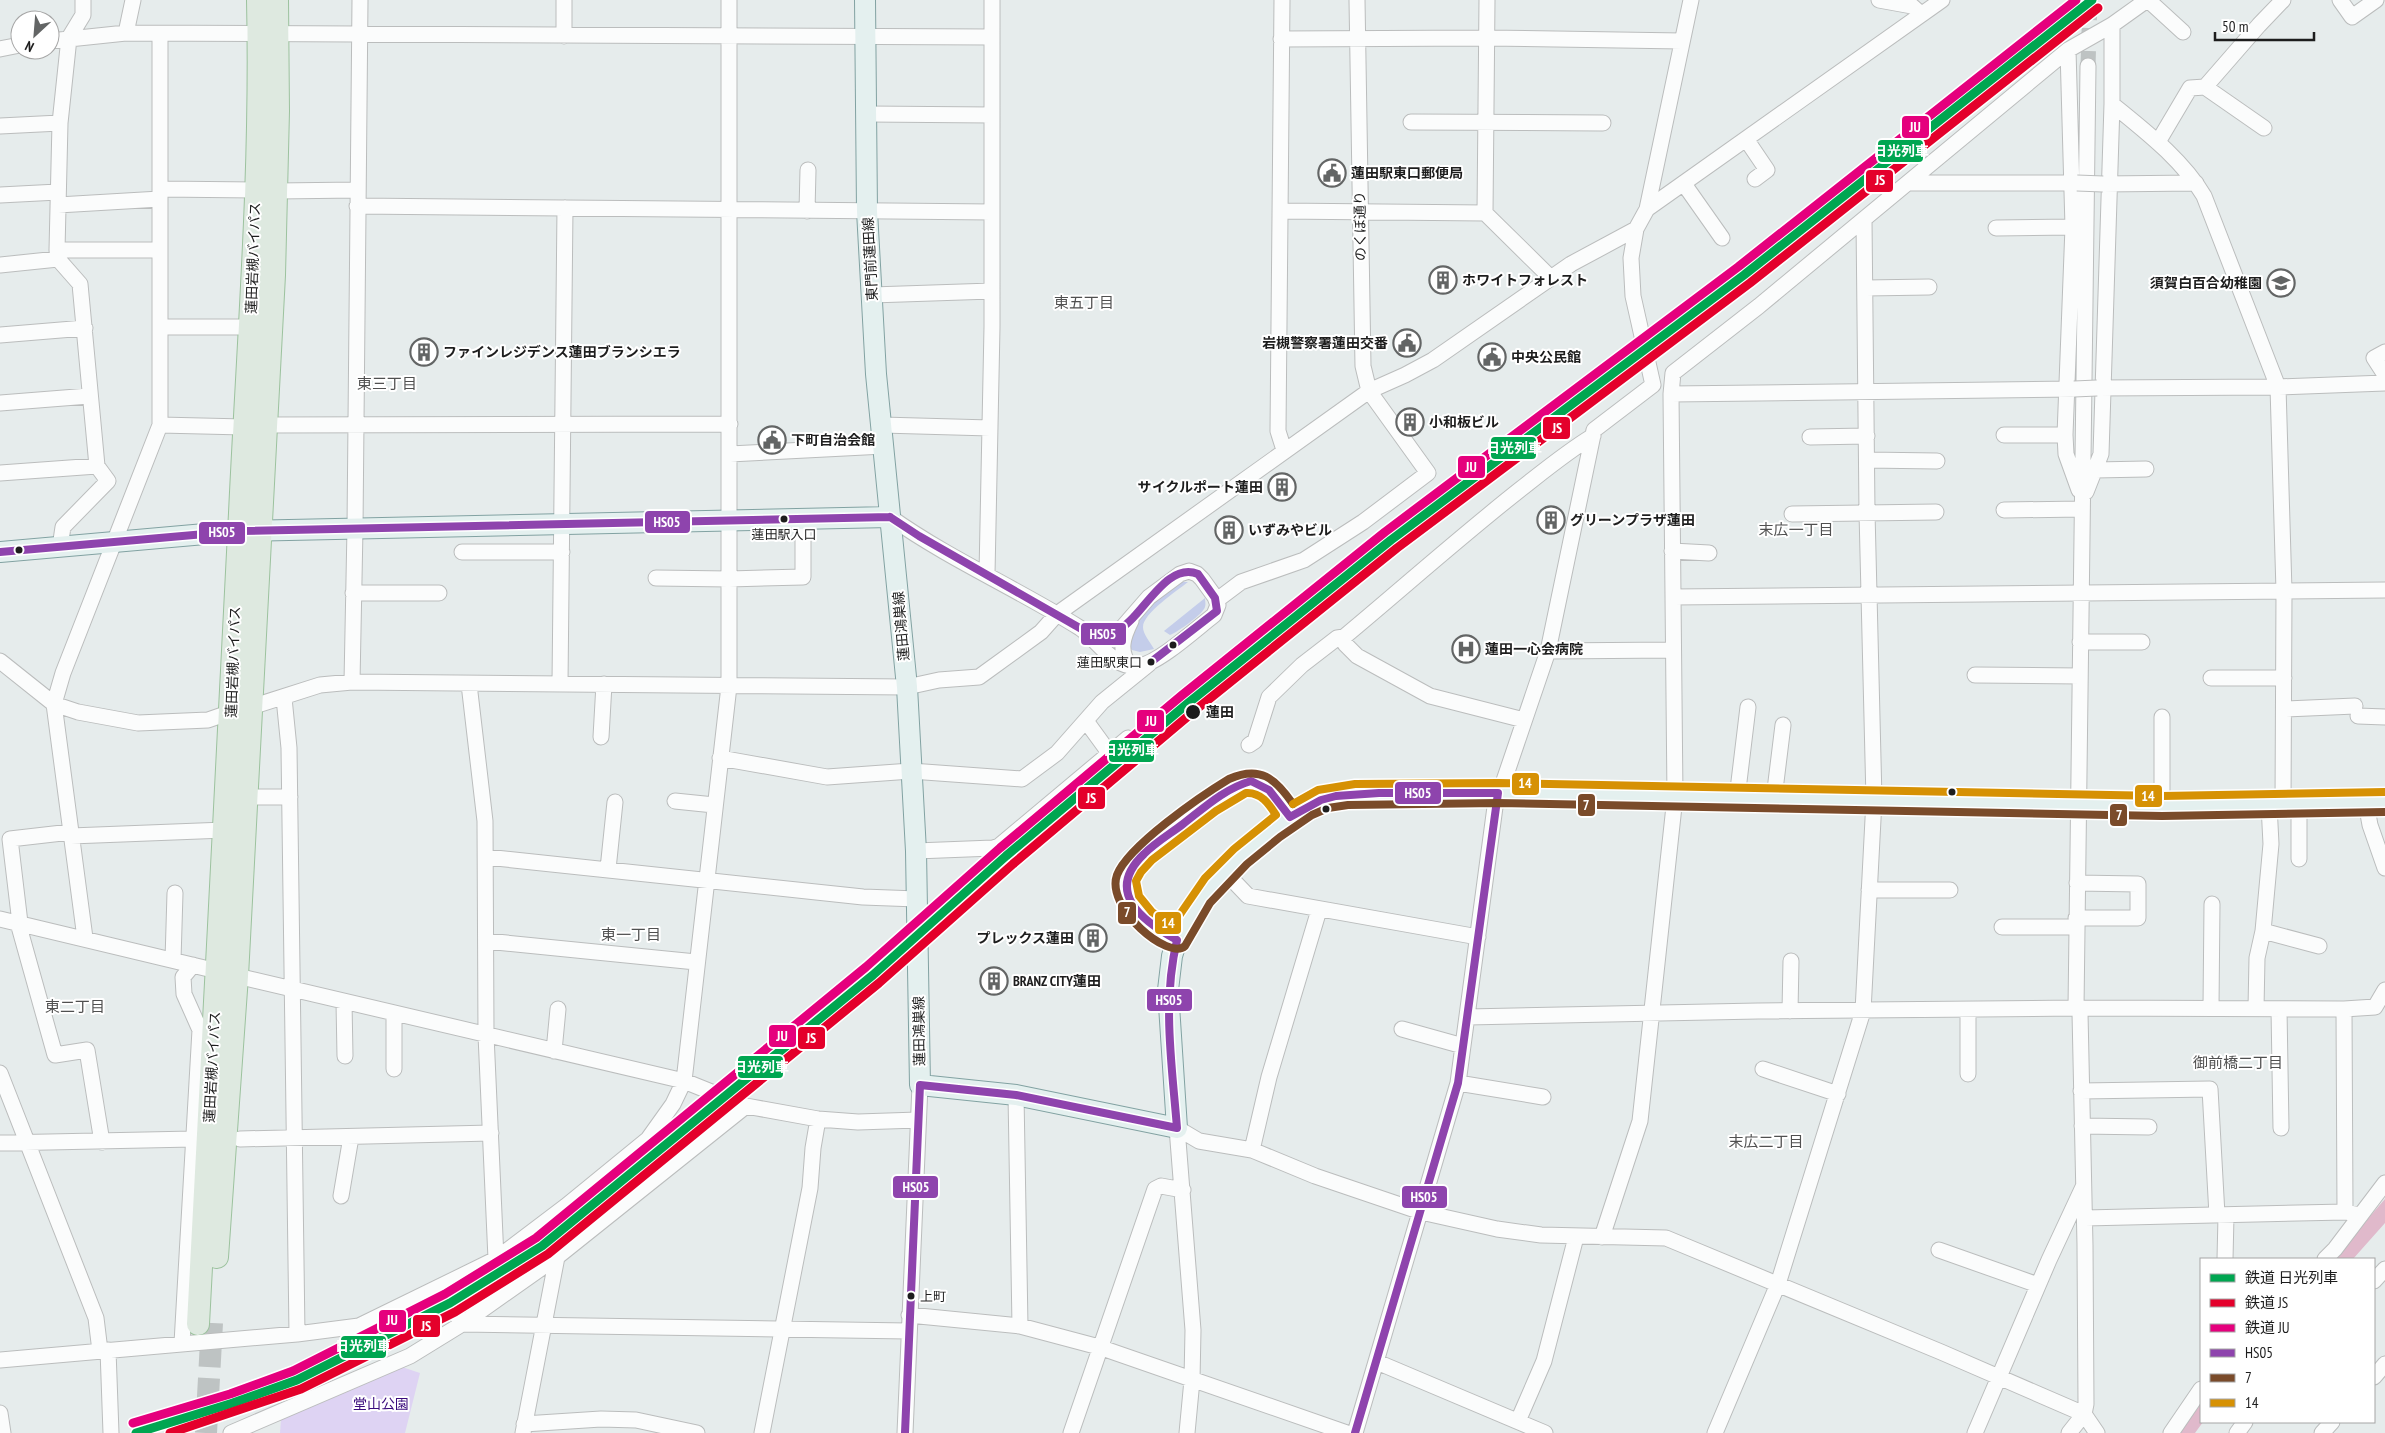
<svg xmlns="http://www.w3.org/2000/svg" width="2385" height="1433" font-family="'PT Sans Narrow','Noto Sans JP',sans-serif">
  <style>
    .grass { fill: #c4cdea }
    .park { fill: #ded3f3 }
    .water { fill: #e0b9cb }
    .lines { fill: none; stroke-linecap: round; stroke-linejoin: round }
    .minor-tunnel { stroke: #bec3c3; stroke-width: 15; stroke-dasharray: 15 8; stroke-linecap: butt }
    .highway-tunnel { stroke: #bec3c3; stroke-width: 22; stroke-dasharray: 22 11; stroke-linecap: butt }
    .minor-casing { stroke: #bbbdbd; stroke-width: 17 }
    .major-casing { stroke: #82a2a2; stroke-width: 22 }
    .highway-casing { stroke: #9cc29e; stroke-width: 24 }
    .minor { stroke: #fbfcfc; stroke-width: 15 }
    .major { stroke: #e4f0ef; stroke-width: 20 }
    .highway { stroke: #dee9e0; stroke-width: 22 }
    .minor-bridge-casing { stroke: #bbbdbd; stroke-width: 17; stroke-linecap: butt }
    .minor-bridge { stroke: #fbfcfc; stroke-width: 15 }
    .bus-1-casing { stroke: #fff; stroke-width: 11 }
    .bus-2-casing { stroke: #fff; stroke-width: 11 }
    .bus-3-casing { stroke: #fff; stroke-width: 11 }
    .bus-1 { stroke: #8e44ad; stroke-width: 8 }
    .bus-2 { stroke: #7a4b2a; stroke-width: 8 }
    .bus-3 { stroke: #d69104; stroke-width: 8 }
    .rail-1-casing { stroke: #fff; stroke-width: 12 }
    .rail-2-casing { stroke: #fff; stroke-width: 12 }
    .rail-3-casing { stroke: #fff; stroke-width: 12 }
    .rail-1 { stroke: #00a651; stroke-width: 9 }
    .rail-2 { stroke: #e4002b; stroke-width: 9 }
    .rail-3 { stroke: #e5007d; stroke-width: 9 }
    .bus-dot { fill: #1d1d1d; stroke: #fff; stroke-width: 2 }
    .labels { text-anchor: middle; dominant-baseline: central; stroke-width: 4; stroke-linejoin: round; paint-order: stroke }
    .bus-label { font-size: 13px; fill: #1d1d1d; stroke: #fff }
    .poi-label { font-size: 14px; font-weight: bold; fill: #1d1d1d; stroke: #fff; text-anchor: start }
    .street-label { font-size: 14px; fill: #1d1d1d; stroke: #fff }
    .stop-label { font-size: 14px; font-weight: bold; fill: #1d1d1d; stroke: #fff; text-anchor: start }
    .park-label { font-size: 14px; fill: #3a0b7c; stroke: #fff }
    .neighbourhood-label { font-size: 15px; fill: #505050; stroke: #fff }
    .line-badge { stroke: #fff; stroke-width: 2 }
    .badge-label { font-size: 14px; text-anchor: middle; font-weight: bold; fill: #fff }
  </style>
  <rect width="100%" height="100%" fill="#e6ecec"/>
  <path class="grass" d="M1179 582H1188C1177 591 1143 613 1143 627 1143 634 1150 642 1154 649L1140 652 1132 650C1117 626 1162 594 1179 582Z
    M1205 598C1205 601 1206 604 1205 607 1203 614 1178 632 1170 635L1164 631Z"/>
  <path class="park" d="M396 1365 420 1373 405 1433H280L281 1419Z"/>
  <path class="water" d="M2385 1199V1223L2353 1259H2333Z
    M2201 1399 2203 1422 2195 1433H2177Z"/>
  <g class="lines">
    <path class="minor-tunnel" d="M2088 66 2090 0"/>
    <path class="highway-tunnel" d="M206 1433 212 1323"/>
    <g class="minor-casing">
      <path id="minor" d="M564 0V36
        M1282 0 1278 431 1284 450
        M1879 0 1912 6 1921 14
        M2148 0 2183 32
        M2340 0 2352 17 2376 0
        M126 33 133 0
        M1281 39 1486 38 1682 41
        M50 41 126 33 992 37
        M0 49 20 45
        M2068 50 2073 227 2065 435 2066 454 2079 490
        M2205 87 2264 128
        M2112 104C2145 131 2182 159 2204 196L2278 387 2284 591 2283 805
        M867 114 992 115
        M1411 122 1603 123
        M0 126 60 123
        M1746 139 1767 170 1755 179
        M2158 142 2190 88 2205 87 2259 25 2283 0
        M1909 183H2077
        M1684 184 1722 238
        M2103 184 2196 183
        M160 189 256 190
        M277 191 357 190
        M0 195 58 192
        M58 205 160 199
        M357 206 992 212
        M1647 209 1942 0
        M807 211 808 170
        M1280 211 1485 213 1550 277
        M1485 213 1487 0
        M1996 228 2073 227
        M57 250H160
        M0 265 58 259
        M1866 288 1929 287
        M872 295 992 291
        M160 327H250
        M0 335 85 328
        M2385 352 2374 358 2385 375
        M2097 388 2278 387 2385 383
        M1671 394 2074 389
        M0 403 89 396
        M160 425 244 427
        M265 425 730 424
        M882 425 990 428
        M2004 435H2065
        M1810 437 1867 436
        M730 454 884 446
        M1867 460 1937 461
        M2095 470 2146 469
        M0 473 97 466
        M2086 492 2101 454 2112 104V25
        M2004 510 2082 509
        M1792 514 1936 512
        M890 517C949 559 1018 589 1080 628 1098 640 1114 670 1139 666 1159 663 1197 628 1214 615L1218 605 1215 597 1202 579 1197 574 1189 571 1180 574 1149 597 1122 628 1105 634 1085 631
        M60 547 63 527 108 481 97 466 80 284 58 259 57 250 60 123 69 38 83 15V0
        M1672 551 1709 553
        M462 552H562
        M987 574 992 327V0
        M656 578 729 579 803 577V519
        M353 593H439
        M1673 597 2385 590
        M1217 600 1241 582 1304 560 1363 522 1428 473 1369 391 1363 366 1357 0
        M1344 637 1345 644 1357 656 1430 696 1524 720
        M2080 642H2142
        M1548 651 1673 650
        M0 661 54 704 78 712 138 723 208 720 231 712
        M1130 666C1118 651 1123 637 1131 621
        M1975 675 2080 676
        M2211 678H2284
        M352 682 355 528 360 0
        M469 684 485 821 486 1035 496 1259
        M560 684 565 208
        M284 698 289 748 297 1334
        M251 707 320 685 352 682 907 687 939 680 979 677 1041 632 1057 614 1369 391 1405 375 1433 360 1571 264 1636 229 1647 209 1691 0
        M2284 709 2355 706
        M2358 716 2385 717
        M1086 721 1110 754
        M601 737 604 684
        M1249 745 1255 741 1269 697 1302 665 1337 638 1344 637C1404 587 1461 536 1522 488 1545 470 1568 451 1593 436
        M720 758 827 777 911 771 1022 779 1057 753 1102 702 1149 664
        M246 797H290
        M1737 798 1748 707
        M1774 798 1783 725
        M675 801 714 805
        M2366 803 2370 825 2385 868
        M2299 804V859
        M2162 806V717
        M71 836 225 830
        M916 851 993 848 999 846 1128 738
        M486 857 863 897 917 899
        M608 869 615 802
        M1224 871 1248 896 1478 937
        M1869 890H1950
        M2076 918H2138V884L2077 883
        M0 919 217 971
        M18 923 55 1055 87 1050 102 1142
        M20 923 10 839 71 832
        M2002 927H2076
        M2263 931 2319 946
        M85 938 54 704 63 673 160 425V34
        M1177 940C1152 927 1109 899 1132 867 1145 848 1170 834 1188 820 1202 809 1234 780 1252 781 1269 782 1282 805 1290 817
        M486 941 696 962
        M173 960 175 893
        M237 976 684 1081 746 1106 818 1119 858 1122 918 1120
        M344 1002 345 1056
        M2211 1007 2212 904
        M2256 1008 2257 958 2263 931 2271 844 2269 805
        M2279 1009 2281 1128
        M2344 1009 2345 1212
        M1790 1011 1791 961
        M394 1014V1069
        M1468 1017 1758 1011 2076 1008 2344 1009 2375 1007 2385 990
        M1402 1029 1463 1046
        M554 1051 558 1009
        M1763 1069 1838 1094
        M0 1073 96 1318 100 1351
        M1968 1074V1010
        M1458 1083 1543 1097
        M2081 1091 2210 1089 2217 1215
        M1016 1095 1020 1326
        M2082 1126 2149 1127
        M1177 1128 1199 1141 1252 1150 1315 1176 1421 1212 1497 1229 1541 1235 1666 1238 1941 1352 2084 1414 2097 1433
        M1177 1128 1193 1330 1192 1380 1187 1433
        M240 1139 491 1133
        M0 1143 193 1139
        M1252 1150 1269 1077 1319 910
        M341 1196 351 1137
        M2085 1218 2345 1212 2361 1215
        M1602 1237 1640 1121 1675 797 1671 394 1673 373 1759 306 2068 50 2112 25 2147 0
        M1939 1250 2038 1285
        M2225 1259 2226 1216
        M2325 1259 2335 1249 2385 1183
        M2374 1281 2385 1269
        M440 1288 462 1324 908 1331
        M909 1315 1020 1326 1099 1347 1347 1433
        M182 1343 200 1030 184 994 183 977 193 965
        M108 1350 111 1433
        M0 1360 297 1334 359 1326 496 1259 566 1206 648 1139 673 1104 684 1081 729 686V0
        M1377 1362 1545 1433
        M2374 1377 2385 1364
        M0 1413 3 1433
        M1518 1421 1544 1361 1576 1237
        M524 1424 601 1419 636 1420 697 1433
        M231 1433 410 1356 462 1324 557 1257 746 1106
        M523 1433 557 1257
        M762 1433 810 1188 813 1148 818 1119
        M905 1433 920 1085
        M1071 1433 1155 1189 1161 1186 1183 1190
        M1355 1433 1458 1083 1495 807 1548 651 1594 430 1653 385 1633 296 1631 258 1636 229
        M1715 1433 1778 1284 1863 1011 1874 800 1867 512 1864 220
        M1975 1433 2049 1260 2083 1187
        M2069 1433 2084 1414 2086 1404 2085 1245 2080 1013 2076 1008 2088 66
        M2171 1433 2201 1389
        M2237 1433 2245 1422
        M2322 1433 2332 1422"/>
    </g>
    <g class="major-casing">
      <path id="major" d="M865 0 867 211 876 374 907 687 916 851 920 1085 1016 1095 1177 1128 1168 990 1172 956 1177 940 1201 898 1224 871 1290 817 1321 800 1336 796 1379 793H1498L2162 806 2385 802
        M0 552 239 531 890 517"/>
    </g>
    <g class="highway-casing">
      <path id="highway" d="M217 1257 237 976 274 275 278 111 277 0
        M198 1324C213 1054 226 783 240 513 248 342 262 171 258 0"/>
    </g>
    <use href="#minor" class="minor"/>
    <use href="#major" class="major"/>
    <use href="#highway" class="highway"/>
    <g class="minor-bridge-casing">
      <path id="minor-bridge" d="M2077 183 2103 184
        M2074 389 2097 388"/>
    </g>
    <use href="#minor-bridge" class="minor-bridge"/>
    <g class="bus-1-casing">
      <path id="bus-1" d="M890 517 919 536 1085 631C1095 633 1106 636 1116 631 1141 621 1165 560 1198 574L1215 598 1217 611 1151 662
        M0 552 239 531 890 517
        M905 1433 920 1085 1016 1095 1177 1128C1172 1065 1162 1003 1177 940 1142 921 1104 892 1144 854 1156 842 1170 834 1183 824 1205 807 1224 789 1251 781L1269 790 1290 817 1321 800 1336 796 1379 793H1498L1458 1083 1355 1433"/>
    </g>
    <g class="bus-2-casing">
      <path id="bus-2" d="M1293 804C1275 778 1260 765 1229 779 1201 796 1128 846 1117 875 1105 908 1169 961 1185 946L1210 903 1247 864 1280 837 1312 815 1328 808 1348 805 1498 803 2162 816 2385 812"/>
    </g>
    <g class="bus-3-casing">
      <path id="bus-3" d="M1246 793C1261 792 1269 804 1276 815L1234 849 1205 878 1172 926 1152 912 1139 896 1136 881 1141 872 1152 860 1216 811Z
        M1293 804 1318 790 1355 784 1498 783 2162 796 2385 792"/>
    </g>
    <use href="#bus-1" class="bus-1"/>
    <use href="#bus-2" class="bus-2"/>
    <use href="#bus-3" class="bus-3"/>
    <g class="rail-1-casing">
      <path id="rail-1" d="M136 1433 233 1403 297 1380 450 1303 542 1246 873 975 1006 856 1187 704 1391 540 1744 275 2092 0"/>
    </g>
    <g class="rail-2-casing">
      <path id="rail-2" d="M170 1433 301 1389 455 1312 548 1254 879 983 1013 864 1193 712 1397 548 1750 283 2098 8"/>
    </g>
    <g class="rail-3-casing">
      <path id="rail-3" d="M133 1423 230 1394 293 1371 445 1294 536 1238 866 967 1000 848 1181 696 1385 532 1738 267 2076 0"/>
    </g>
    <use href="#rail-1" class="rail-1"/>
    <use href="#rail-2" class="rail-2"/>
    <use href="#rail-3" class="rail-3"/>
  </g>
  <defs>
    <g id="civic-ring" transform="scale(1.4375)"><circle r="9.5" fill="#fff" stroke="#636565" stroke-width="1.5"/><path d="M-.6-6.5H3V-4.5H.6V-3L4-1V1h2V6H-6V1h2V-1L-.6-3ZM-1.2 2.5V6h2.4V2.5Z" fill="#636565"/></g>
    <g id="building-ring" transform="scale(1.4375)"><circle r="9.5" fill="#fff" stroke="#636565" stroke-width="1.5"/><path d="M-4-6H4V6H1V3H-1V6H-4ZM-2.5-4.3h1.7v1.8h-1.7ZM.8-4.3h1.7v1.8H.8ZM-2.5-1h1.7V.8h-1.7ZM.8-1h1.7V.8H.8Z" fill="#636565"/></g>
    <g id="school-ring" transform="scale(1.4375)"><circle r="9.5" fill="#fff" stroke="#636565" stroke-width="1.5"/><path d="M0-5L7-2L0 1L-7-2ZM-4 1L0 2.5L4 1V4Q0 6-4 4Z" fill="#636565"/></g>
    <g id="hospital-ring" transform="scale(1.4375)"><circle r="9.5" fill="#fff" stroke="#636565" stroke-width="1.5"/><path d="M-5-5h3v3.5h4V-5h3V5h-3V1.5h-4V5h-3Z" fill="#636565"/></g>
  </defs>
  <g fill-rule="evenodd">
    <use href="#civic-ring" x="1332" y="173"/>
    <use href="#building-ring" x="1443" y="280"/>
    <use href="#school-ring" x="2281" y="283"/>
    <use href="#civic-ring" x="1407" y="343"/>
    <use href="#building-ring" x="424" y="352"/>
    <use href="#civic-ring" x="1492" y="357"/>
    <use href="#building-ring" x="1410" y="422"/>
    <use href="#civic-ring" x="772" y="440"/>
    <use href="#building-ring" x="1282" y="487"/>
    <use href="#building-ring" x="1551" y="520"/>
    <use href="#building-ring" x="1229" y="530"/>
    <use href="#hospital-ring" x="1466" y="649"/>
    <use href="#building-ring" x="1093" y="938"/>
    <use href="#building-ring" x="994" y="981"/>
  </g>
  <g class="bus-dot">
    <circle cx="784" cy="519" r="4.5"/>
    <circle cx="19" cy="550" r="4.5"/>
    <circle cx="1173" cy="645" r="4.5"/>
    <circle cx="1151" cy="662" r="4.5"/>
    <circle cx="1193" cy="712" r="8"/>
    <circle cx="1952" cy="792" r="4.5"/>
    <circle cx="1326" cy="809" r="4.5"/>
    <circle cx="911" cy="1296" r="4.5"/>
  </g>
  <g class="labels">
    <g class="bus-label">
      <text x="784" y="534">蓮田駅入口</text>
      <text x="1142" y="662" text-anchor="end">蓮田駅東口</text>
      <text x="920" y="1296" text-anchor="start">上町</text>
    </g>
    <g class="poi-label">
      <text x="1351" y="173">蓮田駅東口郵便局</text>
      <text x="1462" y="280">ホワイトフォレスト</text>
      <text x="2262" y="283" text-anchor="end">須賀白百合幼稚園</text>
      <text x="1388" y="343" text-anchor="end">岩槻警察署蓮田交番</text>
      <text x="443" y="352">ファインレジデンス蓮田ブランシエラ</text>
      <text x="1511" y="357">中央公民館</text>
      <text x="1429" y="422">小和板ビル</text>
      <text x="791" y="440">下町自治会館</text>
      <text x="1263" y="487" text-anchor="end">サイクルポート蓮田</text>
      <text x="1570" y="520">グリーンプラザ蓮田</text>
      <text x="1248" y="530">いずみやビル</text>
      <text x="1485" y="649">蓮田一心会病院</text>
      <text x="1074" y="938" text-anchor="end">プレックス蓮田</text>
      <text x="1013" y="981">BRANZ CITY蓮田</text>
    </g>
    <g class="street-label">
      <text transform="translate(1360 226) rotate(-91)">のくぼ通り</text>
      <text transform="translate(253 258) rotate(-88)">蓮田岩槻バイパス</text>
      <text transform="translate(870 259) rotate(-93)">東門前蓮田線</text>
      <text transform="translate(901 626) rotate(-95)">蓮田鴻巣線</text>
      <text transform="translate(233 662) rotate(-88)">蓮田岩槻バイパス</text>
      <text transform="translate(919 1031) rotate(-91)">蓮田鴻巣線</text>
      <text transform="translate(212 1067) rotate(-87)">蓮田岩槻バイパス</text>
    </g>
    <g class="stop-label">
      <text x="1206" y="712">蓮田</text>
    </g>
    <g class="park-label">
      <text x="381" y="1404">堂山公園</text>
    </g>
    <g class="neighbourhood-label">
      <text x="1084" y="302">東五丁目</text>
      <text x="387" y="383">東三丁目</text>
      <text x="1796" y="529">末広一丁目</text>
      <text x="631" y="934">東一丁目</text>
      <text x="75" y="1006">東二丁目</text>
      <text x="2238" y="1062">御前橋二丁目</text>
      <text x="1766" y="1141">末広二丁目</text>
    </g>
  </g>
  <g class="line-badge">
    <rect x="1901" y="115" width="29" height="24" rx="5" fill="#e5007d"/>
    <rect x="1877" y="139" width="47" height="24" rx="5" fill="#00a651"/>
    <rect x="1865" y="169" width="29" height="24" rx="5" fill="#e4002b"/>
    <rect x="1542" y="416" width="29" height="24" rx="5" fill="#e4002b"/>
    <rect x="1490" y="436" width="47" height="24" rx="5" fill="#00a651"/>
    <rect x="1457" y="455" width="29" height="24" rx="5" fill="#e5007d"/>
    <rect x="644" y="510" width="47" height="24" rx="5" fill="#8e44ad"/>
    <rect x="198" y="521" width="48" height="24" rx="5" fill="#8e44ad"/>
    <rect x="1080" y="622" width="47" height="24" rx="5" fill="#8e44ad"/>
    <rect x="1136" y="709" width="29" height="24" rx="5" fill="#e5007d"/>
    <rect x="1108" y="739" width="47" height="24" rx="5" fill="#00a651"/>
    <rect x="1511" y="772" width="29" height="24" rx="5" fill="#d69104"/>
    <rect x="1394" y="781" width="48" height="24" rx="5" fill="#8e44ad"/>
    <rect x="2134" y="784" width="29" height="24" rx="5" fill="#d69104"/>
    <rect x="1077" y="786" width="29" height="24" rx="5" fill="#e4002b"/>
    <rect x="1577" y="793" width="19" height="24" rx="5" fill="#7a4b2a"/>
    <rect x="2109" y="803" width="19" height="24" rx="5" fill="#7a4b2a"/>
    <rect x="1117" y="901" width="20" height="24" rx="5" fill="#7a4b2a"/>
    <rect x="1154" y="911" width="28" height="24" rx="5" fill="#d69104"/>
    <rect x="1146" y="988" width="47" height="24" rx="5" fill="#8e44ad"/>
    <rect x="768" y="1024" width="29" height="24" rx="5" fill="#e5007d"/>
    <rect x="797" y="1026" width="29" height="24" rx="5" fill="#e4002b"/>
    <rect x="737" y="1055" width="47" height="24" rx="5" fill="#00a651"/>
    <rect x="892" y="1175" width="47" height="24" rx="5" fill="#8e44ad"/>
    <rect x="1401" y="1185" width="47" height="24" rx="5" fill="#8e44ad"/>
    <rect x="378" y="1309" width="29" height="24" rx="5" fill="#e5007d"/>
    <rect x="412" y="1314" width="29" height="24" rx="5" fill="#e4002b"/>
    <rect x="340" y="1335" width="47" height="24" rx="5" fill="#00a651"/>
  </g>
  <g class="badge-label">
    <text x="1915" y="132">JU</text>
    <text x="1901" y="156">日光列車</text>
    <text x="1880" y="185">JS</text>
    <text x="1557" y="433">JS</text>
    <text x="1514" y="453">日光列車</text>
    <text x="1471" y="472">JU</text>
    <text x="667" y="527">HS05</text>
    <text x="222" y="537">HS05</text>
    <text x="1103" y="639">HS05</text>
    <text x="1151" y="726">JU</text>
    <text x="1131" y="755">日光列車</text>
    <text x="1525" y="788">14</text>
    <text x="1418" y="798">HS05</text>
    <text x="2148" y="801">14</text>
    <text x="1091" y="803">JS</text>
    <text x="1586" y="810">7</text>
    <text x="2119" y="820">7</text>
    <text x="1127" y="917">7</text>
    <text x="1168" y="928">14</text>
    <text x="1169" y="1005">HS05</text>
    <text x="782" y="1041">JU</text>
    <text x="811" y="1043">JS</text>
    <text x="761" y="1072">日光列車</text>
    <text x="916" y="1192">HS05</text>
    <text x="1424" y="1202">HS05</text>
    <text x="392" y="1325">JU</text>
    <text x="426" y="1331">JS</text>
    <text x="363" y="1351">日光列車</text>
  </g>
  <rect x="2200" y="1258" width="175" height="165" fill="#ffffff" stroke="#a5a5a5"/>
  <rect x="2210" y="1274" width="25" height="8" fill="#00a651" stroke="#a5a5a5"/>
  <text x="2245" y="1283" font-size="15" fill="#1d1d1d">鉄道 日光列車</text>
  <rect x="2210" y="1299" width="25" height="8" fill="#e4002b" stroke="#a5a5a5"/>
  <text x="2245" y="1308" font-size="15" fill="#1d1d1d">鉄道 JS</text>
  <rect x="2210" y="1324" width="25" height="8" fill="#e5007d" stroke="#a5a5a5"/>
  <text x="2245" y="1333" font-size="15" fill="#1d1d1d">鉄道 JU</text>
  <rect x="2210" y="1349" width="25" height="8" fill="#8e44ad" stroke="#a5a5a5"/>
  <text x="2245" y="1358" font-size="15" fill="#1d1d1d">HS05</text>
  <rect x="2210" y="1374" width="25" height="8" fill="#7a4b2a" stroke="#a5a5a5"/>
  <text x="2245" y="1383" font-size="15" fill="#1d1d1d">7</text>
  <rect x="2210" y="1399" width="25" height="8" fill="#d69104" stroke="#a5a5a5"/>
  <text x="2245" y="1408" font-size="15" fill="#1d1d1d">14</text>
  <g transform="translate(35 35) rotate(206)"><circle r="24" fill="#ffffff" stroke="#a5a5a5"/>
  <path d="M0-4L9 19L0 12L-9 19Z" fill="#636565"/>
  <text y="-8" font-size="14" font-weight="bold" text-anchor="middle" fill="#1d1d1d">N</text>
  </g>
  <path d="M2215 32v8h99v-8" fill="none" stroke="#1d1d1d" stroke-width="2.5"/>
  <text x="2222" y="32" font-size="15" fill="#1d1d1d" stroke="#ffffff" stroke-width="4" paint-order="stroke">50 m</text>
</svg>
